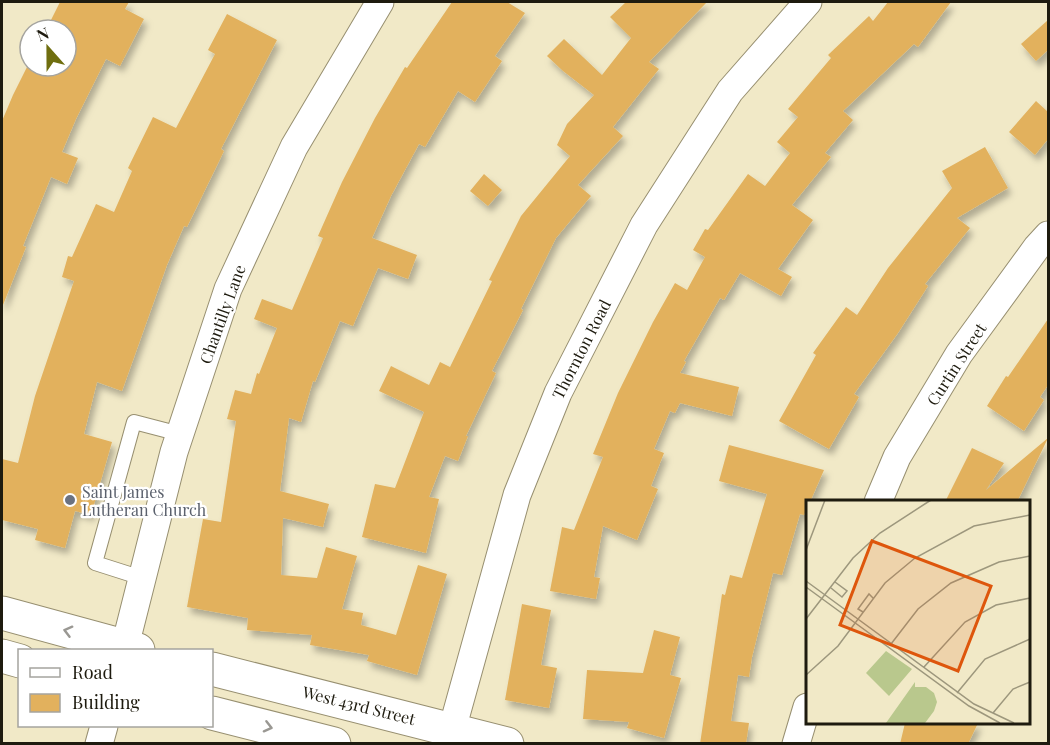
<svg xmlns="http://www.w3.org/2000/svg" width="1050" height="745" font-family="'Playfair Display',serif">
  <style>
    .building { fill: #e2b15d; filter: url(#shadow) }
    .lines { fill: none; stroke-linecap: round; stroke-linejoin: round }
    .service-casing { stroke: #978f70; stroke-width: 16 }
    .minor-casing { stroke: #978f70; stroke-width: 29 }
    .secondary-casing { stroke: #978f70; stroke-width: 35 }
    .service { stroke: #fff; stroke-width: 14 }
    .minor { stroke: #fff; stroke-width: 27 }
    .secondary { stroke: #fff; stroke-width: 33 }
    .oneway { stroke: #9a9893 }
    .worship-dot { fill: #6b7280; stroke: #fff; stroke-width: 2 }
    .labels { text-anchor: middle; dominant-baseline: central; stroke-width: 4.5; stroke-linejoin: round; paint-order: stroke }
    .street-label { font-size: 16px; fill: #1e1b0f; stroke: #fff }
    .worship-label { font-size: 16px; fill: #5b616d; stroke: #fff; text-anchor: start }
    .inset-road { fill: none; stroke: #9d977d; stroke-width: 1.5 }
    .view { fill: #de560c; fill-opacity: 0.15; stroke: #de560c; stroke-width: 3 }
    .inset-edge { fill: none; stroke: #1e1b0f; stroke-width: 3 }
  </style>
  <defs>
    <filter id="shadow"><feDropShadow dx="3.5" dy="6" stdDeviation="3" flood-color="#0004"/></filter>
  </defs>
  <rect width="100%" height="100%" fill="#f1e9c7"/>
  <path class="building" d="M60 2H129L125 9 144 19 120 66 106 59 76 119 62 152 78 158 67 184 51 177 23 246 26 247 3 305 2 304V121L13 95 30 61V66H66V30H46Z
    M452 2H507L525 13 495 56 502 61 475 102 458 91 425 147 419 144 391 196 372 238 417 255 408 279 378 268 353 326 340 321 315 382 313 381 301 422 289 418 280 491 329 504 323 527 283 518 281 575 317 578 326 547 357 556 342 609 363 613 361 625 396 635 418 565 447 574 417 675 367 661 369 655 310 645 312 635 247 630 248 618 187 607 203 519 221 522 236 421 227 419 235 390 251 394 257 373 259 374 277 328 254 319 262 299 292 310 323 238 318 236 342 182 375 118 405 67 407 68Z
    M626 2H707L649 62 659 69 613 127 623 136 578 185 591 196 556 238 521 309 523 310 492 371 496 373 466 436H468L458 461 445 456 429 497 439 499 426 553 362 537 375 484 395 488 424 412 379 391 391 366 429 385 440 362 450 367 492 281 489 280 521 216 570 156 557 145 567 124 594 95 563 71 547 56 564 39 602 75 631 38 610 17Z
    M888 2H951L918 47 914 44 843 111 853 120 825 153 831 157 792 205 813 220 778 269 792 277 781 296 740 273 724 300 720 298 684 361 686 362 680 373 739 387 732 416 680 403 675 413 670 411 654 449 664 453 651 486 658 489 637 540 603 526 594 577 600 578 596 599 550 591 562 527 574 530 603 457 593 454 618 393 653 322 675 283 687 290 705 257 693 250 705 229 708 230 748 174 765 186 790 153 777 142 798 117 788 109 831 58 828 55 869 16 873 21Z
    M227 14 277 40 221 149 224 151 187 227 184 226 167 265 122 391 97 382 84 434 112 442 91 515 75 511 65 548 35 540 38 529 2 520V459L18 463 35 396 74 281 62 277 68 256 72 257 96 204 114 212 132 171 128 168 153 117 176 128 215 54 208 50Z
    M1048 20V50L1036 61 1021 44Z
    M1036 101 1048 112V139L1035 155 1009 132Z
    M985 147 1008 188 957 218 970 228 925 284 928 286 898 333 854 394 859 397 829 449 779 421 816 355 813 353 846 307 857 315 888 268 952 188 942 171Z
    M484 174 502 190 488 206 470 191Z
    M1048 319V385L1040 397 1044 400 1024 431 987 406 1006 376 1008 377Z
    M1048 438 1017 502H945L972 448 1004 463 986 490Z
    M729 445 824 470 810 502H807V508L804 515 800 514 782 575 773 573 752 657 749 677 738 675 731 721 749 723 746 744H700L722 594 725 595 730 575 742 578 767 494 719 481Z
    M522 604 551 610 541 665 557 668 549 708 505 700Z
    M654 630 680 637 670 675 681 678 664 738 627 728 629 722 583 719 587 670 643 673Z
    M905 723H978L968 744H900Z"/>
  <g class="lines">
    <g class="service-casing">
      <path id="service" d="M142 578 95 563 134 422 180 434"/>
    </g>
    <g class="minor-casing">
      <path id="minor" d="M878 502 897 457 959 354 1037 247 1048 235
        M124 650 174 452 228 289 294 147 380 2
        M99 744 104 726
        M448 744 517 495 558 393 644 225 730 91 808 2
        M796 744 807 707"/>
    </g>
    <g class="secondary-casing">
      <path id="secondary" d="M2 613 138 650
        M2 656 20 661
        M212 669 507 744
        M212 713 334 744"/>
    </g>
    <use href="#service" class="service"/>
    <use href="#minor" class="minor"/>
    <use href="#secondary" class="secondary"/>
  </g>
  <defs><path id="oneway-chevron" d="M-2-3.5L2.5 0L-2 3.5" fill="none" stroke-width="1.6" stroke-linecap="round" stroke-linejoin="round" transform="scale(1.5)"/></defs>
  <g class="oneway">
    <use href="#oneway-chevron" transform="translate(68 631) rotate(-165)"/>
    <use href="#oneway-chevron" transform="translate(268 727) rotate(14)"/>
  </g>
  <circle class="worship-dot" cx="70" cy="500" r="6"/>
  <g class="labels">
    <g class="street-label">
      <text transform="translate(222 314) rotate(-70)">Chantilly Lane</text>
      <text transform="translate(581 349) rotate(-63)">Thornton Road</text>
      <text transform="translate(956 364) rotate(-57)">Curtin Street</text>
      <text transform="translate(359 705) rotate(14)">West 43rd Street</text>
    </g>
    <g class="worship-label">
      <text x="82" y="491">Saint James<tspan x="82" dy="18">Lutheran Church</tspan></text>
    </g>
  </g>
  <g transform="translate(806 500)">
    <rect width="224" height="224" fill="#f1e9c7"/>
    <path d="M80 151 106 169 83 196 60 173ZM109 182V187H120L128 193 131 202 128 211 119 223H80Z" fill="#b9c88d"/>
    <path class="inset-road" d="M0 50 19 0M0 81 168 204 208 223M0 87 163 206 194 223M25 88 36 97 41 91 29 82M57 112 52 109 63 94 67 98M0 119 47 58 74 33 125 0M85 144 112 109 145 83 193 62 224 56M118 167 159 122 190 105 224 98M0 175 32 146 79 83 109 58 168 26 224 15M151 193 179 159 224 139M187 213 207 189 224 182"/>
    <path class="view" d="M66 41 185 86 152 171 34 125Z"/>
    <rect width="224" height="224" class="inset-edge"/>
  </g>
  <rect width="1050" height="745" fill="none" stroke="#1e1b0f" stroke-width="6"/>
  <rect x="18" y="649" width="195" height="78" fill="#ffffff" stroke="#a5a49f" stroke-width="1.5"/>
  <rect x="30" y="668" width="30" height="9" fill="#ffffff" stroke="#a5a49f" stroke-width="1.5"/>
  <text x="72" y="679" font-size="18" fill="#1e1b0f">Road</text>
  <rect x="30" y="694" width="30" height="18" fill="#e2b15d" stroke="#a5a49f" stroke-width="1.5"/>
  <text x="72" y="709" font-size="18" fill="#1e1b0f">Building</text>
  <g transform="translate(48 48) rotate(339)"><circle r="28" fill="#ffffff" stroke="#a5a49f" stroke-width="1.5"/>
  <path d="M0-4.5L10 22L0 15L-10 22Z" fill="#6f6e0f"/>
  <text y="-9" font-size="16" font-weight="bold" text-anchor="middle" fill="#1e1b0f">N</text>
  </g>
</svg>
